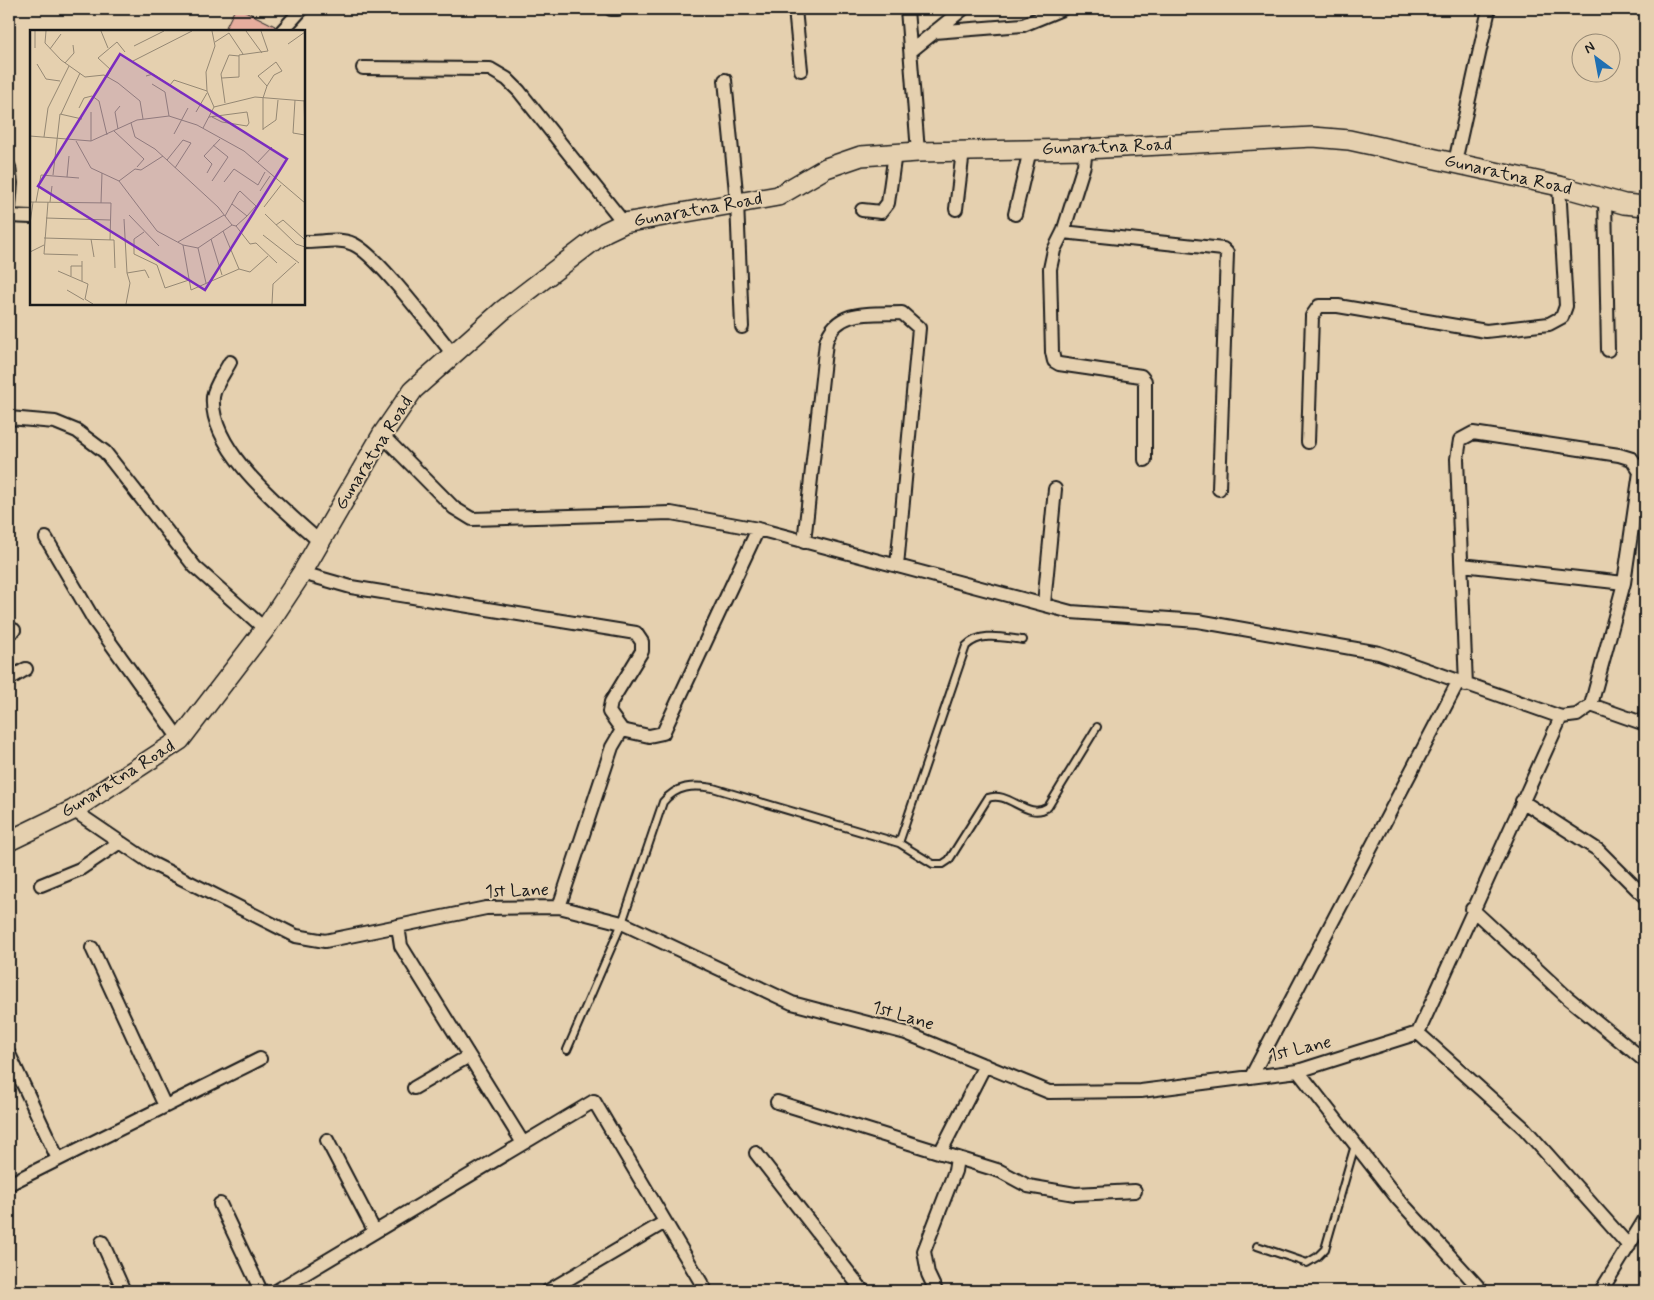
<svg xmlns="http://www.w3.org/2000/svg" width="1654" height="1300" font-family="Mynerve,sans-serif">
  <style>
    .building { fill: #e6ad9e; stroke: #1c1c1c }
    .lines { fill: none; stroke-linecap: round; stroke-linejoin: round }
    .lane-casing { stroke: #1c1c1c; stroke-width: 10 }
    .street-casing { stroke: #1c1c1c; stroke-width: 16 }
    .secondary-casing { stroke: #1c1c1c; stroke-width: 22 }
    .lane { stroke: #e5d0af; stroke-width: 6 }
    .street { stroke: #e5d0af; stroke-width: 12 }
    .secondary { stroke: #e5d0af; stroke-width: 19 }
    .labels { text-anchor: middle; dominant-baseline: central; stroke-width: 4; stroke-linejoin: round; paint-order: stroke }
    .street-label { font-size: 18px; fill: #1c1c1c; stroke: #e5d0af }
    .inset-road { fill: none; stroke: #958874; stroke-width: 1 }
    .view { fill: #7b2cbf; fill-opacity: 0.15; stroke: #7b2cbf; stroke-width: 2.5 }
    .inset-edge { fill: none; stroke: #1c1c1c; stroke-width: 2.5 }
  </style>
  <rect width="100%" height="100%" fill="#e5d0af"/>
  <filter id="ink" filterUnits="userSpaceOnUse"><feTurbulence type="fractalNoise" baseFrequency=".02" numOctaves="2"/><feDisplacementMap in="SourceGraphic" scale="10" xChannelSelector="R" yChannelSelector="G"/><feConvolveMatrix kernelMatrix="1 2 1 2 8 2 1 2 1" color-interpolation-filters="sRGB"/></filter>
  <g filter="url(#ink)">
    <path class="building" d="M235 9H241L275 26 274 31H224Z"/>
    <g class="lines">
      <g class="lane-casing">
        <path id="lane" d="M899 843 966 646C981 631 1004 638 1023 640
          M567 1050 622 923 663 802C677 785 693 785 713 788L899 843 933 864H943L949 860 988 798C1009 790 1027 821 1048 807L1097 727
          M1257 1246 1307 1263 1317 1257 1325 1249 1355 1145"/>
      </g>
      <g class="street-casing">
        <path id="street" d="M611 9H618
          M795 9 801 70
          M907 9 918 152
          M282 31 302 9
          M934 32 1023 25 1062 9
          M911 51 963 9
          M363 68 490 69 507 79 519 91 624 223
          M725 80 737 202 742 327
          M1086 149 1084 165 1063 232 1054 250 1050 269 1052 352 1054 361 1059 364 1141 376 1145 381V460
          M1455 162 1489 9
          M9 167 11 183 9 208
          M1605 199 1608 350
          M956 209 963 151
          M862 210 881 212 888 203 895 153
          M1015 214 1030 150
          M9 216 31 217
          M1063 232 1223 249 1227 253 1219 489
          M304 242C319 243 338 237 353 244 376 253 434 331 453 354
          M230 362C225 372 214 386 213 397 209 451 284 509 320 542
          M9 418 55 422 77 431 105 452 195 567 265 629
          M382 435 454 508 472 519 671 513 758 529 1071 612 1198 621 1379 653 1561 717 1577 715 1591 705 1624 583
          M1308 442 1312 316 1319 306H1338L1486 331 1549 324 1562 317 1566 306 1559 186
          M46 538 94 620 180 740
          M804 542 826 342C836 308 872 314 902 313L919 328 897 566
          M1462 565 1624 583 1640 472 1632 459 1619 455 1473 433 1460 440 1457 459 1466 685
          M302 573 351 587 636 633 642 642V651L611 702 609 712 622 730
          M1044 604 1055 489
          M9 633 14 630
          M9 679 26 669
          M1591 705 1645 724
          M1522 801 1598 850 1645 897
          M73 810 151 863 296 936 325 941 486 908 559 907 622 923 792 1003 906 1033 1049 1092 1141 1091 1298 1071 1418 1033 1561 717
          M41 885 80 869 120 842
          M559 907 612 747 622 730 649 736 663 733 758 529
          M1472 909 1568 998 1645 1061
          M398 926 401 946 523 1143
          M92 948 165 1106
          M1418 1033 1524 1128 1629 1246
          M9 1054 58 1159
          M1298 1071 1398 1199 1482 1291
          M1251 1077 1458 682
          M414 1088 469 1056
          M777 1102 1000 1171 1028 1186 1075 1194 1135 1191
          M327 1140 375 1232
          M756 1153 863 1291
          M940 1153 985 1065
          M9 1184 260 1059
          M220 1204 261 1291
          M102 1242 124 1291
          M276 1291 594 1101 706 1291
          M548 1291 665 1222
          M936 1291 928 1274 924 1251 955 1171 957 1158
          M1601 1291 1645 1219"/>
      </g>
      <g class="secondary-casing">
        <path id="secondary" d="M9 841 73 810 180 740 265 629 302 573 382 435 413 390 502 311 605 232 624 223 778 196 826 168 861 156 918 152 1086 149 1313 137 1349 140 1559 186 1624 204 1645 206"/>
      </g>
      <use href="#lane" class="lane"/>
      <use href="#street" class="street"/>
      <use href="#secondary" class="secondary"/>
    </g>
  </g>
  <g class="labels">
    <g class="street-label">
      <text transform="translate(1107 147) rotate(-2)">Gunaratna Road</text>
      <text transform="translate(1508 175) rotate(13)">Gunaratna Road</text>
      <text transform="translate(698 210) rotate(-10)">Gunaratna Road</text>
      <text transform="translate(374 453) rotate(-58)">Gunaratna Road</text>
      <text transform="translate(118 779) rotate(-32)">Gunaratna Road</text>
      <text transform="translate(517 891) rotate(-2)">1st Lane</text>
      <text transform="translate(903 1016) rotate(17)">1st Lane</text>
      <text transform="translate(1300 1049) rotate(-13)">1st Lane</text>
    </g>
  </g>
  <g transform="translate(30 30)">
    <rect width="275" height="275" fill="#e5d0af"/>
    <path class="inset-road" d="M5 1V18M16 1 15 13 31 30 55 47 74 45 88 53 110 71 113 89M71 1 78 18M216 1 232 23M185 12 199 3 213 24M258 14 275 2M104 16 134 1M20 19 31 4M103 31 162 1M35 33 44 23 43 15M7 34 16 49 30 51M116 46 123 44 140 55M77 47 81 40 68 28 87 12 95 22M192 48 209 47V25L238 21 231 1M122 54 135 62 139 86M152 64 140 55 144 50 177 61M265 70 263 103 275 105M274 70 275 105M195 73 191 44 199 25 209 26M184 77 225 67 275 71M49 78 54 68 62 66 69 71 77 105M61 82V111M166 82 177 63M31 84 50 43M179 87 217 82 219 93 217 96 192 92 182 87M101 93 105 107 125 119 188 177 202 195M173 98 184 77 177 61 176 42 185 16 182 1M88 99 85 82 90 76M233 99 246 90 248 70M233 100V68L237 56 228 46 246 32 252 41 244 45 237 56M84 101 114 129 107 137M144 104 158 78M0 106 61 111 107 90 139 86 167 95 214 121 275 173M14 107 18 78 39 36M46 111 61 138 89 151 127 201 153 215 168 218 202 195 206 196 217 186M137 130 153 110 161 113 145 138M227 133 242 117M177 143 182 134 174 126 190 109M23 145 30 84 52 89M37 147 39 126M89 151 105 139 111 140 133 126M182 151 198 127 183 115M194 152 204 139 228 155 235 142M230 161 240 146M0 172 81 173 80 210M6 172 11 145 49 148M18 172 14 224 48 225M20 172 22 156M71 173 72 143M234 177 251 155M235 184 266 214 275 217M99 185 129 216M195 186 208 163 210 161 226 176 217 186 202 174M16 188 80 190M94 189 97 243 100 253 96 274M0 194 3 172M246 195 253 190 274 209M206 196 220 214 226 213 247 233M193 201 209 239M114 202 104 209V224L127 235 135 258 159 250M233 205 269 233M14 208 84 210 85 238M61 209 64 227M181 209 192 245M148 212 194 185M153 215 161 260 209 239 220 242 238 226M168 218 176 253M0 222 14 215M52 231V251M28 241 58 254 55 269 63 274M97 243 115 240 119 248M41 246V236H52M37 260 54 270M242 274 243 254 266 233"/>
    <path class="view" d="M90 24 257 129 175 260 8 156Z"/>
    <rect width="275" height="275" class="inset-edge"/>
  </g>
  <rect width="1654" height="1300" fill="none" stroke="#e5d0af" stroke-width="30"/>
  <rect x="15" y="15" width="1624" height="1270" fill="none" stroke="#1c1c1c" stroke-width="2" filter="url(#ink)"/>
  <g transform="translate(1596 58) rotate(328)"><circle r="24" fill="#e5d0af" stroke="#958874"/>
  <path d="M0-4L9 19L0 12L-9 19Z" fill="#1f6fb2"/>
  <text y="-8" font-size="14" font-weight="bold" text-anchor="middle" fill="#1c1c1c">N</text>
  </g>
</svg>
